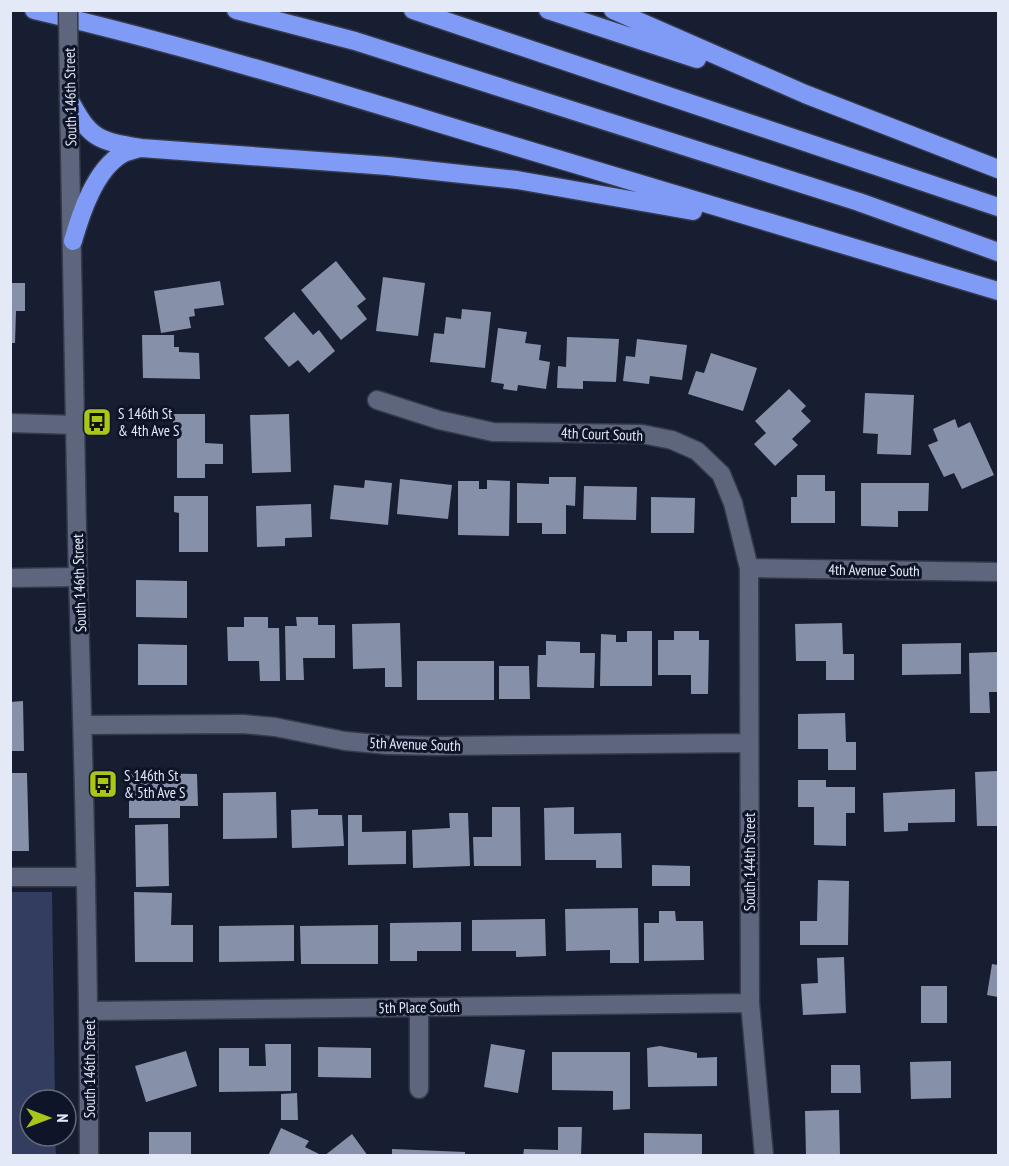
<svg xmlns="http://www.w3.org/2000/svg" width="1009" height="1166" font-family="'PT Sans Narrow',sans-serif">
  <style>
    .green { fill: #323d5f }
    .building { fill: #8790a9 }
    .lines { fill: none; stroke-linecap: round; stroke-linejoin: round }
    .minor-casing { stroke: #353a4a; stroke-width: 21 }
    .tertiary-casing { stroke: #353a4a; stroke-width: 21 }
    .motorway-casing { stroke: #353a4a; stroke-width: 21 }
    .minor { stroke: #5e667e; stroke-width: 18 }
    .tertiary { stroke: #5e667e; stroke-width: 18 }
    .motorway { stroke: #7f9bf6; stroke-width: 18 }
    .tertiary-bridge-casing { stroke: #353a4a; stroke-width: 21; stroke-linecap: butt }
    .tertiary-bridge { stroke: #5e667e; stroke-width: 18 }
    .labels { text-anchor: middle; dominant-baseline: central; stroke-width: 6; stroke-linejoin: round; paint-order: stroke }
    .street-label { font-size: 15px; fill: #e4e9f7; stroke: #0f1528 }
    .poi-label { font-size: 15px; fill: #e4e9f7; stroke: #0f1528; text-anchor: start }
  </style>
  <rect width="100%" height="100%" fill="#181e32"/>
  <path class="green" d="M10 892H52L55 1100H30V1136H55L56 1155H11Z"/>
  <path class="building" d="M336 261 366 299 357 306 367 319 341 340 301 290Z
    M383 277 425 283 418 336 376 331Z
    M220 281 224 305 194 309 195 316 189 317 191 328 161 333 154 291Z
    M10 283H25V311H16L15 343H10Z
    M462 309 491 312 485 368 430 362 434 333 444 334 446 317 461 319Z
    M294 312 313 335 319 330 335 351 309 373 298 360 289 367 264 338Z
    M498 328 527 332 525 343 541 345 539 360 550 362 546 389 518 385 517 391 503 389 504 384 491 382Z
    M142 335H174V347H179V352L199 353 200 379 143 378Z
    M567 337 619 339 616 382 583 381V389L557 388 558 366 566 367Z
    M637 339 687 345 682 380 650 376 649 384 623 381 626 356 635 357Z
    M711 353 757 368 743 411 688 394 696 371 704 373Z
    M789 389 806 406 801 411 811 421 792 439 798 445 775 466 754 444 766 433 755 421Z
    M865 393 914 395 911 455 877 454 878 434 863 433Z
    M173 414H205V443L223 444V464H205V478H177V433H173Z
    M289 414 291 472 252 473 250 415Z
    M955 419 958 428 970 422 994 475 962 489 954 473 944 477 928 445 938 441 933 429Z
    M797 475H825V491H835V523H791V497H797Z
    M549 477H576L575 506 566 505V534H542V523H517V483L549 484Z
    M400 479 452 485 448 519 397 514Z
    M365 480 392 483 388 525 330 519 334 485 364 488Z
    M487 480 510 481 509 536 458 535V481H479V489H487Z
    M861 483H929L928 511H898V527L861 526Z
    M584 486 637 487 636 520 583 519Z
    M174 496H208V552H179V513L174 512Z
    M651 497 695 498 694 533H651Z
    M311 504 312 537 285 538V546L257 547 256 506Z
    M136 580 187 581V618L136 617Z
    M244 617H268V628H279L280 681H260L259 661H228L227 627H244Z
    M296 617H318V625H335V658H303L304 680H286L285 626H297Z
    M400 623 402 687H385V668L353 669 352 624Z
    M842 623 843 654H854V680H826V661H796L795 624Z
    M627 631H652V686H600L601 634 616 635V642H627Z
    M674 631H699V640H709L708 694H691V675H658V640H674Z
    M546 641 580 642V653H595L594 688 537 687 538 655H546Z
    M961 643V674L902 675V644Z
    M138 644 187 645V685H138Z
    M998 652V692H989L990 713H970L969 653Z
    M417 661H494V700H417Z
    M499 666H529L530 699H499Z
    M23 701 24 751H10V702Z
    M845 713 846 742H856V770H828V749H798V714Z
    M998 771V826H977L975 772Z
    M10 773H27L29 851H10Z
    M129 773 197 774 198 806H180V818H129Z
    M798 780H826V787H855V813H846V846L814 845V807H798Z
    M955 789V822L908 823V831L884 832 883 793Z
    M276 792 277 838 223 839V793Z
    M492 807H520L521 866H474L473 837H492Z
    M574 807V834L621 833 622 868H596V860H545L544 808Z
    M318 809V815H342L344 846 292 848 291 810Z
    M449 813H468L470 866 413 868 412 830 450 828Z
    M348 815H362V832L406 831V864L348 865Z
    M168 824 169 886 136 887 135 825Z
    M652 865 690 866V886H652Z
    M818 880 849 881 848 945H800V921H817Z
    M134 892 172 893 171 925H193V962H135Z
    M638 908 639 963H610V950L566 951 565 909Z
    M659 911H675L676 921H703L704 960 644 961V923H659Z
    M545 919 546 956 516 957V951H472V920Z
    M461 922V951H417V961H390V923Z
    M294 925V961L219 962V926Z
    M378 925V964H301L300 926Z
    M844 957 846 1013 803 1015 801 984 818 983 817 958Z
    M992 964 998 965V997L987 995Z
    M921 986H947V1023H921Z
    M265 1044H291V1091L219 1092V1048H249V1066H266Z
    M491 1044 525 1050 518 1093 484 1087Z
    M660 1046 697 1053V1058L717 1057V1086L648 1087 647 1048Z
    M318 1047 371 1048V1078L318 1077Z
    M186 1051 197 1086 146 1102 135 1066Z
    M552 1052H630V1109L613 1110V1091L552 1090Z
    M951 1061V1098L911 1099 910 1062Z
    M831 1065H860L861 1093H831Z
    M297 1093 298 1120H281V1094Z
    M839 1110 840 1156H806L805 1111Z
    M558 1127H582L581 1156H523L524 1149 558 1150Z
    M281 1128 309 1141 305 1147 323 1156H268Z
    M149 1132H191V1156H149Z
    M644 1133 702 1134V1156H644Z
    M352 1134 368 1156H324Z
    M392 1149 465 1152V1156H392Z"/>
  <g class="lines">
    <g class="minor-casing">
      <path id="minor" d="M377 400 439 420 493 432 642 434 672 440 697 451 721 474 733 503 749 568 750 1003 764 1156
        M10 423 76 425
        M749 568 998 572
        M10 578 78 577
        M84 725 243 724 275 727 345 741 388 745 439 746 748 743
        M10 877H86
        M419 1007V1089
        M89 1011 750 1003"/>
    </g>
    <g class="tertiary-casing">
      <path id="tertiary" d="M69 99C73 259 74 418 78 577 84 770 89 963 89 1156"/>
    </g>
    <g class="motorway-casing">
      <path id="motorway" d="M34 10C189 46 339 93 491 139 660 191 829 242 998 291
        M236 10 355 41 859 202 998 252
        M413 10 998 207
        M548 10 697 59
        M613 10 805 94 998 169
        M69 99C90 139 98 141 141 148L388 166 517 180 693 211
        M73 241C81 213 95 170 122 154 127 151 134 150 140 148"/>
    </g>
    <use href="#minor" class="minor"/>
    <use href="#tertiary" class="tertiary"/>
    <use href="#motorway" class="motorway"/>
    <g class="tertiary-bridge-casing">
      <path id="tertiary-bridge" d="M68 10 69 99"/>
    </g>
    <use href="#tertiary-bridge" class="tertiary-bridge"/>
  </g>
  <defs>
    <g id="bus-square" transform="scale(1.5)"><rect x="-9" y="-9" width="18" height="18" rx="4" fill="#aac719" stroke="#0f1528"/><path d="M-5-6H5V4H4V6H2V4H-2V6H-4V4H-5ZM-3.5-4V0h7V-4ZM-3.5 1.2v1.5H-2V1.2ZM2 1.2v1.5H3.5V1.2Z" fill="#111"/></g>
  </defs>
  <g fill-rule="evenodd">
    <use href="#bus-square" x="97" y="422"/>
    <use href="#bus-square" x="103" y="784"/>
  </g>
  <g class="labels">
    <g class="street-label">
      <text transform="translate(70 97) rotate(-91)">South 146th Street</text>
      <text transform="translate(602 434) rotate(2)">4th Court South</text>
      <text transform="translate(874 570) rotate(1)">4th Avenue South</text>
      <text transform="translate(79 583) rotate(-92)">South 146th Street</text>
      <text transform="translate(415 744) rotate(2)">5th Avenue South</text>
      <text transform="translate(749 862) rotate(-90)">South 144th Street</text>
      <text transform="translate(419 1007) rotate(-1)">5th Place South</text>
      <text transform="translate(89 1069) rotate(-90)">South 146th Street</text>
    </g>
    <g class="poi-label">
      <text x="118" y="413">S 146th St<tspan x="118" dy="17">&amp; 4th Ave S</tspan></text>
      <text x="124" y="775">S 146th St<tspan x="124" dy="17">&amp; 5th Ave S</tspan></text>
    </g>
  </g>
  <rect width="1009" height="1166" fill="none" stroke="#e4e9f7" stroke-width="24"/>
  <g transform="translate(48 1118) rotate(90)"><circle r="28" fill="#0f1528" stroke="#646a7b" stroke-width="1.5"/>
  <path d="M0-4.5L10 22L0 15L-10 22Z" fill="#aac719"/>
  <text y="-9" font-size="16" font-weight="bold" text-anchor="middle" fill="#e4e9f7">N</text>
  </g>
</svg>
